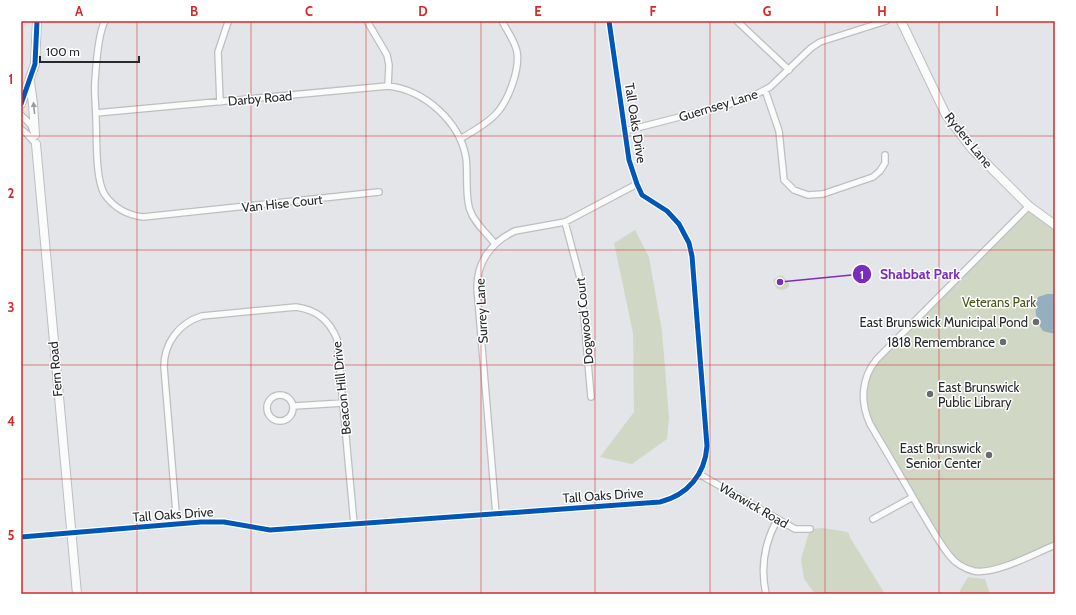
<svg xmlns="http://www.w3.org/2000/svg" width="1076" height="615" font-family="Cabin,sans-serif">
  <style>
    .green { fill: #d1d7c5 }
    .water { fill: #96afbf }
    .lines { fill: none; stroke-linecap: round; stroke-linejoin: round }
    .street-casing { stroke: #bdbec1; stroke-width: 8 }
    .secondary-casing { stroke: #bdbec1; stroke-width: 10 }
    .street { stroke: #fbfbfc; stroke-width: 5.5 }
    .secondary { stroke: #fbfbfc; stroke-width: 8 }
    .cycleway-casing { stroke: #fff; stroke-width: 8 }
    .cycleway { stroke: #0057b8; stroke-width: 5 }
    .oneway { fill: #9c9c9e }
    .grid { fill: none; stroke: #d62828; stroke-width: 1; stroke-opacity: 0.55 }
    .poi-dot { fill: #696b6e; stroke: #fff; stroke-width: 1.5 }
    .labels { text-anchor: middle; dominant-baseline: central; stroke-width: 3; stroke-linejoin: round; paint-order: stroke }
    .street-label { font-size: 13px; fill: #28292c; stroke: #fff }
    .park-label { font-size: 13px; fill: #49541b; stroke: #fff }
    .poi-label { font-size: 13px; fill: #28292c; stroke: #fff; text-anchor: end }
    .leader { fill: none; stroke: #7b2cbf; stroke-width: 1.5 }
    .callout-dot { fill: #7b2cbf; stroke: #fff; stroke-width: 1.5 }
    .mark-label { font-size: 12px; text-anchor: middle; font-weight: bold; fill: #fff }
    .callout-label { font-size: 14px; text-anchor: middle; font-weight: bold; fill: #7b2cbf; stroke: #fff; stroke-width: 3; stroke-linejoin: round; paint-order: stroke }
    .neatline { fill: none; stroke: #d62828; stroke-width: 1.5 }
    .grid-label { font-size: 13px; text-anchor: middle; font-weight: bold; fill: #d62828 }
  </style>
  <rect width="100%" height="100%" fill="#e3e5e8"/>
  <path class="green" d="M1029 206 1055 225V545C1032 554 987 579 964 567 959 564 954 559 949 556L870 424 863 401 871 367Z
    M635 230 649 257 662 331 669 418 667 439 632 464 600 457 634 412 633 333 614 243Z
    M780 275 783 276 789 284V287L783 290 777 289 773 280Z
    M822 528 848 532 851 539 885 594H815L804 579 801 559 810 529Z
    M968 577 985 579 990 594H958Z"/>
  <path class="water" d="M1047 294H1055V334L1043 331C1036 323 1033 306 1038 297Z"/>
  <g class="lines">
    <g class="street-casing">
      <path id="street" d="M105 21C98 33 96 66 95 81 94 94 96 107 96 120 97 139 95 180 105 195 115 209 127 215 143 217L379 192
        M367 21 387 55 389 65 388 86
        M737 21 789 70
        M765 90 779 131 784 180 794 190 808 195 823 194 873 177 880 171 885 163V155
        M220 102 218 52 228 22
        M96 113 388 86C425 90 460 122 466 158 468 173 465 197 470 210 474 223 487 233 495 244
        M21 115 31 125 33 131
        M21 129 27 134 36 144
        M625 131 730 104 755 95 770 87 811 48 820 42 886 21
        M460 139C472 132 485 125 495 115 508 102 520 70 517 52 515 41 507 31 502 21
        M1029 206 877 359C861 378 860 402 870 424 886 451 902 478 918 506 928 522 937 540 949 555 955 563 965 569 974 571 995 575 1036 553 1055 545
        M565 222 581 282 591 397
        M267 408a13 13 0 1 1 26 0a13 13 0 1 1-26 0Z
        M294 406 343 403
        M699 474 795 529H810
        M496 514 477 288C477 262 491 242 515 231L565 222 637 184
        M873 519 913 497
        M177 524 164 367C164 343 179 323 202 316L296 307C317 310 329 320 337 339L354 524
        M21 537 201 522H224L270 530 660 502C688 495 705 474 707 446L692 256 689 243 679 224 667 211 642 195 637 184 629 160 609 21
        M766 594C760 567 764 544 777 520"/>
    </g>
    <g class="secondary-casing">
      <path id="secondary" d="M901 21 946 115 972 149 1029 206 1055 225
        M30 82 33 104 35 135
        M21 104 35 64 37 21
        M36 144 77 594"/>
    </g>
    <use href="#street" class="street"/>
    <use href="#secondary" class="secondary"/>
    <g class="cycleway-casing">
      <path id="cycleway" d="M21 104 35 64 37 21
        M21 537 201 522H224L270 530 660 502C688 495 705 474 707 446L692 256 689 243 679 224 667 211 642 195 637 184 629 160 609 21"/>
    </g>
    <use href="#cycleway" class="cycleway"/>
  </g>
  <defs><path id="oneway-solid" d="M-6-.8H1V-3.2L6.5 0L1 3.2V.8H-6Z"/></defs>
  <use class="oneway" href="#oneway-solid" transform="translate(34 108) rotate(-96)"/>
  <path class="grid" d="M137 21V594M251 21V594M366 21V594M481 21V594M595 21V594M710 21V594M825 21V594M939 21V594M21 136H1055M21 250H1055M21 365H1055M21 479H1055"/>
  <g class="poi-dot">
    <circle cx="1036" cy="322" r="4"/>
    <circle cx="1003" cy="342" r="4"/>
    <circle cx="930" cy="394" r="4"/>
    <circle cx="989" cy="455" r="4"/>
  </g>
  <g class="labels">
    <g class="street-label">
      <text transform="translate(260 98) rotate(-5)">Darby Road</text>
      <text transform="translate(718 105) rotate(-17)">Guernsey Lane</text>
      <text transform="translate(636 123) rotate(81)">Tall Oaks Drive</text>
      <text transform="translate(969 140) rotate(51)">Ryders Lane</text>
      <text transform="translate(282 203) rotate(-6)">Van Hise Court</text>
      <text transform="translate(481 311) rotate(-93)">Surrey Lane</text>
      <text transform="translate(584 321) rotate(-96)">Dogwood Court</text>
      <text transform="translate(55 369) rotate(-95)">Fern Road</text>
      <text transform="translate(341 388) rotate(-96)">Beacon Hill Drive</text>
      <text transform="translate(603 495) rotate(-4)">Tall Oaks Drive</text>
      <text transform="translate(754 505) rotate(30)">Warwick Road</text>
      <text transform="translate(173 514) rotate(-4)">Tall Oaks Drive</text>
    </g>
    <g class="park-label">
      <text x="999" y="302">Veterans Park</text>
    </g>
    <g class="poi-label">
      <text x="1028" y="322">East Brunswick Municipal Pond</text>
      <text x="995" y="342">1818 Remembrance</text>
      <text x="938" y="387" text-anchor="start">East Brunswick<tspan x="938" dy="15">Public Library</tspan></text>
      <text x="981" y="448">East Brunswick<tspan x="981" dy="15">Senior Center</tspan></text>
    </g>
  </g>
  <path class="leader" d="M780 282L862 274"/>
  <g class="callout-dot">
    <circle cx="780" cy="282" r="4"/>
    <circle cx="862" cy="274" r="10"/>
  </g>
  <g class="mark-label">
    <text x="862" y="279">1</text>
  </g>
  <g class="callout-label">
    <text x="920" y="279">Shabbat Park</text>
  </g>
  <rect width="1076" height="615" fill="none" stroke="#ffffff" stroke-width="44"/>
  <path d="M40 56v6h99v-6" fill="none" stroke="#28292c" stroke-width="2"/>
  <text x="46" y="56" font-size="12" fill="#28292c" stroke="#ffffff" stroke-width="3" paint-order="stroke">100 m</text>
  <rect x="22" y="22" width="1032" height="571" class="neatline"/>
  <g class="grid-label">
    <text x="79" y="16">A</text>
    <text x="194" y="16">B</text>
    <text x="309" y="16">C</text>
    <text x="423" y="16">D</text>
    <text x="538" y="16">E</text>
    <text x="653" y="16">F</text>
    <text x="767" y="16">G</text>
    <text x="882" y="16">H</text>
    <text x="997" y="16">I</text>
    <text x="11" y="84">1</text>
    <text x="11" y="198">2</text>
    <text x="11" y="312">3</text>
    <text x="11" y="426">4</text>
    <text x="11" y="540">5</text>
  </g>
</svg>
